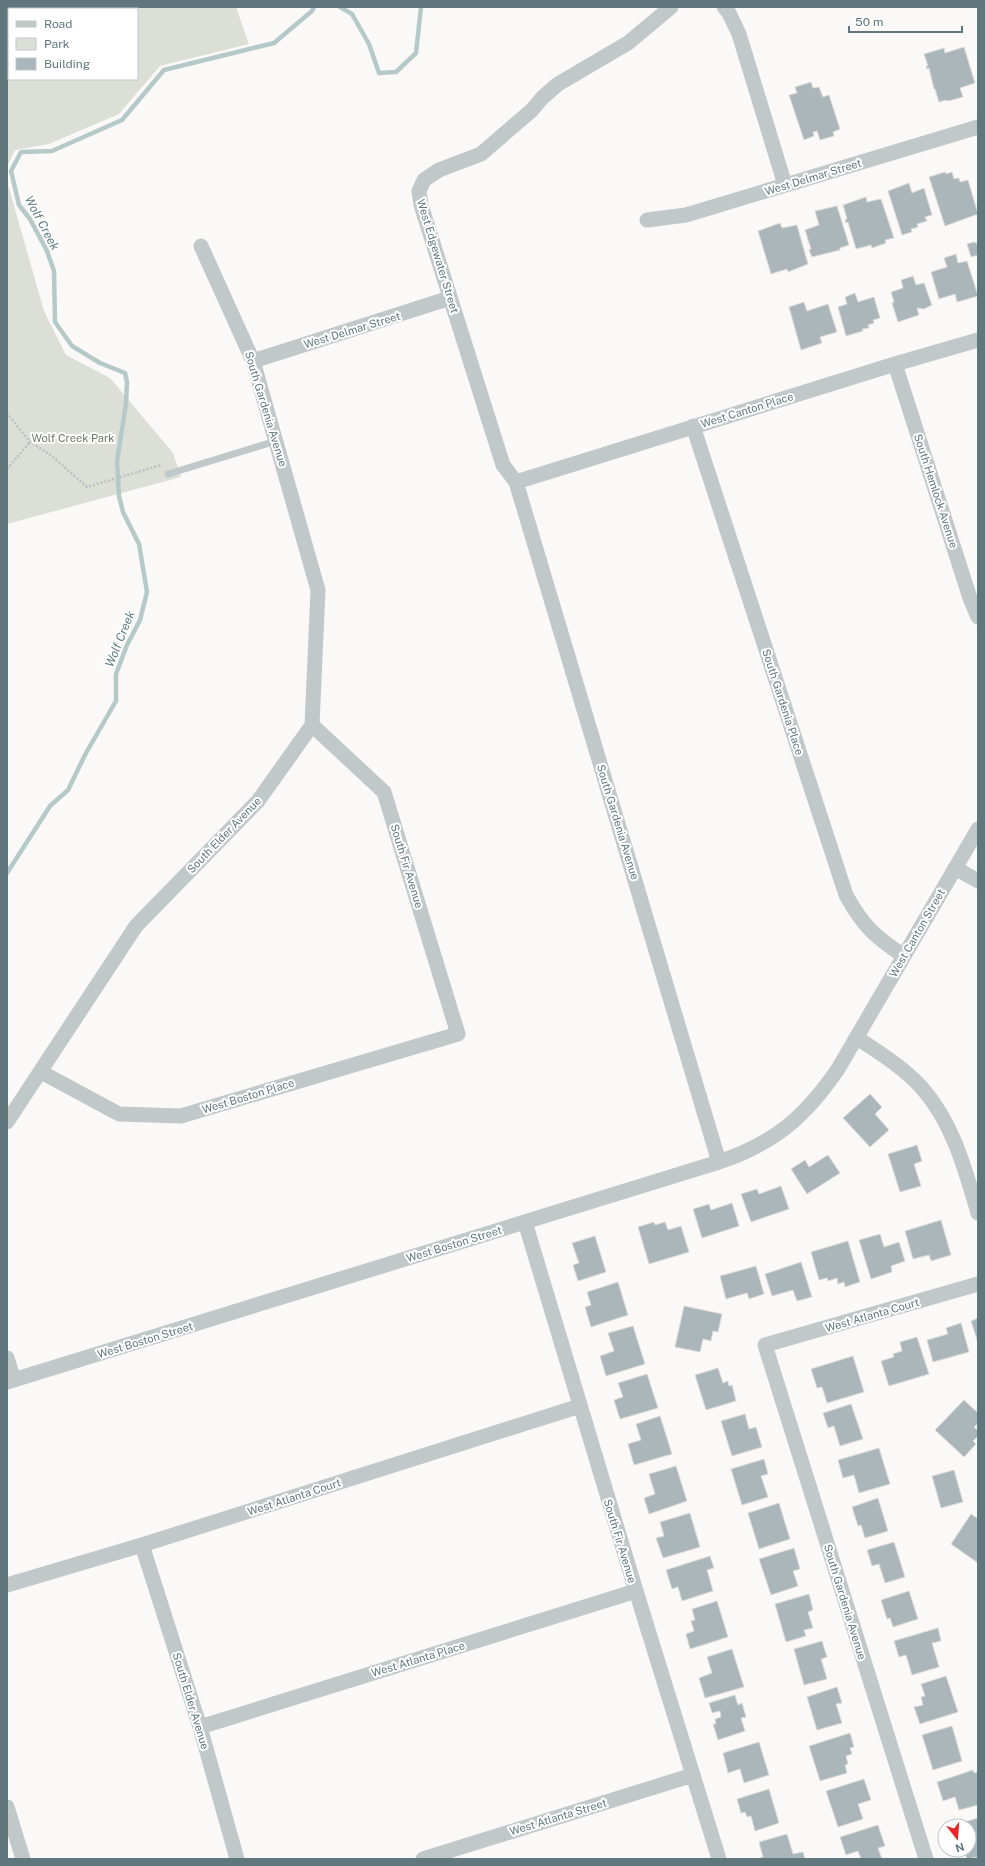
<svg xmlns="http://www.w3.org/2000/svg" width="985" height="1866" font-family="'Public Sans',sans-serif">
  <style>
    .green { fill: #dbdfd6 }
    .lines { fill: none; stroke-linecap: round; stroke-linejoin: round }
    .stream { stroke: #b6c9c9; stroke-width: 4.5 }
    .building { fill: #aab6b9; stroke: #dcdbd9 }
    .path { stroke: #bbc0c2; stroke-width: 2.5; stroke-dasharray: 2 2; stroke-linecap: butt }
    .service { stroke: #c1c8ca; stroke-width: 7 }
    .minor { stroke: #c1c8ca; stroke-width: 15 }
    .labels { text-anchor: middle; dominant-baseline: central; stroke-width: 4; stroke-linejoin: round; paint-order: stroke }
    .street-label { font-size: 11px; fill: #5f777d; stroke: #fff }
    .park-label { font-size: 11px; fill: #6d7a63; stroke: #fff }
    .water-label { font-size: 12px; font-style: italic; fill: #5e7c7d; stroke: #fff }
  </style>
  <rect width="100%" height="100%" fill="#faf9f7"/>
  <path class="green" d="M101 7H236L249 44 160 66 119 114 49 144 15 150 7 167V48L9 47V79H137V9H98Z
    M7 181 44 311 66 355 110 378 173 453 181 477 7 524Z"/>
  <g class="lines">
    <path class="stream" d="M340 7 352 14 369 44 379 73 396 72 416 53 421 7
      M7 873 50 806 68 790 86 753 116 701V674L127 645 140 620 147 592 139 544 123 512 119 496 117 461 126 404 127 382 125 373 100 363 72 346 55 322 54 271 47 251 30 219 19 205 11 171 21 152 52 151 122 120 164 70 274 43 312 11 314 7"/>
  </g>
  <path class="building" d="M964 47 975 83 960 88 963 97 948 101 946 100 939 102 935 89H934L929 68 927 69 926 66H928L924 54 944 48 945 53Z
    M811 82 813 88 819 87 823 97 829 95 840 129 833 132 834 136 820 140 817 131 813 132 814 136 804 140 789 95 797 93 795 87Z
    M945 172 946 174 952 172 954 179 959 178 960 182 968 180 978 214 945 226 929 177Z
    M909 183 912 193 924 188 932 215 925 217 927 221 917 224 918 227 911 229 912 232 902 235 888 191Z
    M866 197 867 202 881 199 894 238 885 240 886 243 872 248 871 245 856 249 848 222 846 223 845 220 847 219 843 205Z
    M837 206 849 245 840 248V250L812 257 809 250 811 249 805 230 819 225 815 211Z
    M780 223 782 228 797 225 808 264 788 272 787 269 771 274 758 231Z
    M974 242 978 244V255L971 257 967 244Z
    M956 254 958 263 967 261 978 296 957 302 955 294 939 299 931 272 947 267 944 258Z
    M913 276 916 285 924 283 932 305 924 309 917 308 919 315 898 322 892 303 894 302 891 292 903 288 901 280Z
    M855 293 858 302 874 297 880 318 873 320 874 323 868 325 869 328 862 329 863 331 846 336 838 307 847 304 845 297Z
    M804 302 807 311 828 304 837 332 820 337 822 343 801 350 789 307Z
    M870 1094 882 1107 875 1114 889 1130 870 1147 843 1118Z
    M917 1145 922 1161 914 1164 921 1186 900 1192 888 1154Z
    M828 1155 840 1173 807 1194 791 1169 805 1160 809 1167Z
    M781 1186 789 1209 751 1222 741 1194 757 1189 759 1194Z
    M732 1203 739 1226 702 1238 693 1209 709 1204 711 1210Z
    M941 1220 951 1255 931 1261 929 1255 913 1259 905 1231Z
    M654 1222 655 1225 665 1222 668 1230 681 1226 689 1252 649 1264 638 1227Z
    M880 1234 884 1247 899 1242 905 1261 891 1266 892 1272 871 1279 859 1240Z
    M595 1236 606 1272 578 1281 573 1265 579 1263 572 1243Z
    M848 1241 860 1282 845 1287 844 1282 838 1284 837 1278 828 1281 827 1278 819 1280 811 1252Z
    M801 1262 812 1297 797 1301 793 1290 772 1296 765 1274Z
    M756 1266 764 1294 749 1299 747 1293 726 1299 720 1276Z
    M618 1282 628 1315 591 1327 585 1307 591 1305 587 1292Z
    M684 1306 722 1314 718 1332 713 1331 711 1341 703 1339 700 1352 675 1347Z
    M978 1318V1343L971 1321Z
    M961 1323 969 1352 933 1362 927 1340 948 1334 946 1328Z
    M633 1326 645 1364 606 1376 600 1356 614 1351 608 1333Z
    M917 1337 929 1374 889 1386 881 1361 894 1357 893 1354 902 1351 900 1342Z
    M853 1356 864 1392 827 1403 822 1387 817 1388 811 1369Z
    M718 1368 723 1383 728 1381 729 1386 732 1385 736 1401 706 1410 695 1375Z
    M647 1374 658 1408 620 1419 614 1400 623 1397 618 1383Z
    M964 1400 978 1413V1423L974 1427 978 1431V1436L973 1441 976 1444 964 1457 935 1430Z
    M851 1404 863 1439 840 1446 834 1426 828 1428 823 1413Z
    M745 1414 749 1429 756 1427 762 1447 732 1456 721 1421Z
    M660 1416 672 1454 634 1465 628 1444 641 1440 636 1424Z
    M879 1448 890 1484 859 1493 854 1475 843 1478 838 1460Z
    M764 1459 768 1474 761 1476 768 1497 742 1505 731 1469Z
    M676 1466 687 1501 649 1514 644 1498 655 1494 649 1474Z
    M954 1470 963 1502 941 1508 932 1476Z
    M878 1498 888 1531 865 1538 861 1525 858 1526 852 1507Z
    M779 1503 790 1539 759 1549 748 1513Z
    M690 1513 700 1547 663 1558 656 1538 664 1536 660 1522Z
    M971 1514 978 1519V1563L951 1544Z
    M894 1542 905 1577 885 1583 879 1564 872 1566 867 1550Z
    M794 1548 800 1569 793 1571 798 1586 771 1595 759 1559Z
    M710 1556 714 1568 707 1570 713 1591 682 1601 678 1587 672 1589 666 1570Z
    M909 1591 918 1619 893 1627 890 1618 887 1619 881 1600Z
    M809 1594 813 1610 808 1612 813 1628 804 1630 806 1636 786 1642 775 1604Z
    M717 1601 728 1637 690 1649 686 1634 694 1631 691 1621 695 1620 692 1609Z
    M938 1628 941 1641 932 1643 939 1667 912 1675 906 1655 899 1657 894 1641Z
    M822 1641 827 1657 821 1659 827 1679 804 1685 794 1649Z
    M732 1649 744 1687 705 1698 699 1678 712 1673 707 1657Z
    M946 1676 958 1712 920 1724 914 1707 923 1705 921 1697 925 1696 921 1684Z
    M837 1687 842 1703 836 1704 842 1723 817 1730 807 1697Z
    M735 1695 738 1705 742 1703 746 1717 741 1718 745 1731 718 1740 713 1724H716L715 1719 721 1717 720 1711 712 1713 709 1703Z
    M952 1726 962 1761 933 1770 922 1735Z
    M850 1733 854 1747 850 1748 852 1754 846 1756 848 1764 845 1765 847 1773 820 1781 809 1746Z
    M759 1742 769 1775 744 1783 740 1769 728 1773 723 1753Z
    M973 1770 974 1773 978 1772V1805L959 1810 955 1797 943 1801 937 1782Z
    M864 1779 871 1800 858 1804 863 1819 838 1827 826 1791Z
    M769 1789 779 1823 755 1831 751 1816 747 1817 745 1812 741 1813 737 1799Z
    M978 1818V1857L967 1859 964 1850H969V1826H951Z
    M878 1825 885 1846 878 1848 882 1859H861L858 1851 846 1855 840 1837Z
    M787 1834 793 1854 803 1852 805 1859H757L763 1857 759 1842Z"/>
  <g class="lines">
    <path class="path" d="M7 413 30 442 52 456 87 487 161 465
      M7 469 30 442"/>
    <path class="service" d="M168 474 276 441"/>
    <path class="minor" d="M671 7 628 43 558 84 542 98 532 110 481 154 439 170 424 180 419 191 421 205 503 465 516 482 719 1162
      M724 7 729 13 739 34 785 185
      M647 220 686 215 978 127
      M253 361 450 298
      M895 364 970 598 978 617
      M693 426 846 895C863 926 875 937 904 956
      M516 482 895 364 978 340
      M955 868 978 881
      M857 1038C880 1053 904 1068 922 1088 953 1123 965 1169 978 1213
      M41 1072 119 1114 181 1116 458 1034 384 792 312 725
      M7 1122 136 926 258 801 312 725 318 590 253 361 201 246
      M525 1222 636 1591 719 1859
      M7 1358 14 1380
      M7 1382 719 1162C775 1143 805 1117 838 1069L978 829
      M142 1545 200 1727 237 1859
      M7 1585 142 1545 580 1406
      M200 1727 636 1591
      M7 1807 23 1859
      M423 1859 693 1775
      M926 1859 765 1345 978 1284"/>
  </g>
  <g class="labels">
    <g class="street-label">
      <text transform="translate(813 177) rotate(-17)">West Delmar Street</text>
      <text transform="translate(438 256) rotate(73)">West Edgewater Street</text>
      <text transform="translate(352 330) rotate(-17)">West Delmar Street</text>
      <text transform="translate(266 409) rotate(73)">South Gardenia Avenue</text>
      <text transform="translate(747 410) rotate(-17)">West Canton Place</text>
      <text transform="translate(936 491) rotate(72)">South Hemlock Avenue</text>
      <text transform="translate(783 702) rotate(72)">South Gardenia Place</text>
      <text transform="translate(618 822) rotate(73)">South Gardenia Avenue</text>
      <text transform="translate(224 835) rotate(-46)">South Elder Avenue</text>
      <text transform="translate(407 866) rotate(73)">South Fir Avenue</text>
      <text transform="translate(917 933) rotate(-60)">West Canton Street</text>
      <text transform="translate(248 1096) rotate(-17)">West Boston Place</text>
      <text transform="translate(454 1244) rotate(-17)">West Boston Street</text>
      <text transform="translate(872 1315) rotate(-16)">West Atlanta Court</text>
      <text transform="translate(145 1340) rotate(-17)">West Boston Street</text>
      <text transform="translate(294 1497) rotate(-18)">West Atlanta Court</text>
      <text transform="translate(620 1541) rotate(73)">South Fir Avenue</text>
      <text transform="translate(845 1602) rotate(73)">South Gardenia Avenue</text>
      <text transform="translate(418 1659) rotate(-17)">West Atlanta Place</text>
      <text transform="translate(191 1701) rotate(73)">South Elder Avenue</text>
      <text transform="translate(558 1817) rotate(-17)">West Atlanta Street</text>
    </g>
    <g class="park-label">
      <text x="73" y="438">Wolf Creek Park</text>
    </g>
    <g class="water-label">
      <text transform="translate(42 223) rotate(62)">Wolf Creek</text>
      <text transform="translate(120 639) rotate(-68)">Wolf Creek</text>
    </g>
  </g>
  <rect width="985" height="1866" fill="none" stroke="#5f777d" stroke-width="16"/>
  <rect x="8" y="8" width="130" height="72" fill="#ffffff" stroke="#bfc9cb"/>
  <rect x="16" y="21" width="20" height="6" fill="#c1c8ca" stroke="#bfc9cb"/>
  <text x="44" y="28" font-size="12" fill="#5f777d">Road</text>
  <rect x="16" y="38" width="20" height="12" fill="#dbdfd6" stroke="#bfc9cb"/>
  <text x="44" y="48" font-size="12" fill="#5f777d">Park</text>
  <rect x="16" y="58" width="20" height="12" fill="#aab6b9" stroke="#bfc9cb"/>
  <text x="44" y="68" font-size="12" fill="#5f777d">Building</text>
  <g transform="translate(957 1838) rotate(163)"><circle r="19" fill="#ffffff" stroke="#bfc9cb"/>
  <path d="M0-3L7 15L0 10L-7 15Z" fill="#ea2728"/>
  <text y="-6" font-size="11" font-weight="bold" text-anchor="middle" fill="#5f777d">N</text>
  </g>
  <path d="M849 26v6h113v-6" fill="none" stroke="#5f777d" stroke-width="2"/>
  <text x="855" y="26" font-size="12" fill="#5f777d" stroke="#ffffff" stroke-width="3" paint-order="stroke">50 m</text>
</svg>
